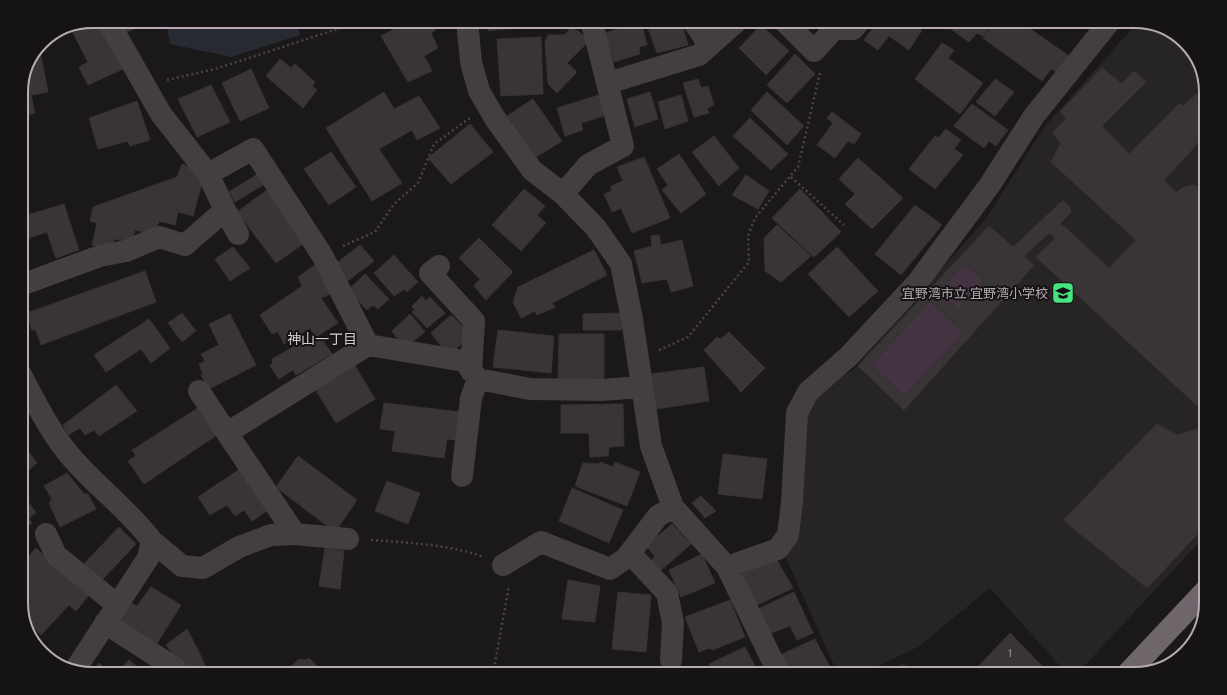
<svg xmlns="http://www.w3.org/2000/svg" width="1227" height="695" font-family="'Public Sans','Noto Sans JP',sans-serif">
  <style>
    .built { fill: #272425 }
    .green { fill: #282a31 }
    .water { fill: #443442 }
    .building { fill: #393537; stroke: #363233; fill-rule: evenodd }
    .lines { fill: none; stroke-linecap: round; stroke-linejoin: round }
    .path { stroke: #4a4347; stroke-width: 2.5; stroke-dasharray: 2 3; stroke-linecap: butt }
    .minor { stroke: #433e41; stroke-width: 22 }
    .highway { stroke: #6f666b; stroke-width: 22 }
    .labels { text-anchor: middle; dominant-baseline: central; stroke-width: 4; stroke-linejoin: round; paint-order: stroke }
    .number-label { font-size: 11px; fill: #988e94 }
    .poi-label { font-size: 13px; fill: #b8abb3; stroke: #151313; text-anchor: end }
    .neighbourhood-label { font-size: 14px; fill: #d5ccd1; stroke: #151313 }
    .rim { fill: none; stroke: #b8abb3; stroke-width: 2 }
  </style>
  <rect width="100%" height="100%" fill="#1a1818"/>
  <path class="built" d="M1138 22 1170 30 1194 53 1206 87V535L1077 674H1067L990 588 918 647 861 674H838L786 558 796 527 806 410 831 382 853 370 987 217 1045 126Z
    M905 663 911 674H880Z"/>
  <path class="green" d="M166 21H296L300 35 231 57 170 44Z"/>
  <path class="water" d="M965 263 984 281 958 310 938 292Z
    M930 301 964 333 904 396 871 365Z"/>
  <path class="building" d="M92 21H99L123 69 88 85 79 67 88 62 72 31 75 29 73 25Z
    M122 21H142L143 25 127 32Z
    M410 21H430L436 30 431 33 438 48 424 56 432 71 408 82 381 36Z
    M487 21H540L541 25 488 31Z
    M652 21H681L688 45 657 53 646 23Z
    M878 21H909L922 30 909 50 889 36 878 50 864 40Z
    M952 21H993L983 36 977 33 969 42 948 27Z
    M995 21H1019L1069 56 1059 73 1051 69 1042 81 983 38Z
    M641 22 647 45 639 47 640 54 614 62 605 33Z
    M761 25 789 51 766 75 739 48Z
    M572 27 590 40 567 63 577 72 557 93 548 84 545 42 548 35H564Z
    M541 37 543 94 501 96 497 39Z
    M942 43 954 50 948 58 983 83 960 114 915 79Z
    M795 54 815 74 787 103 767 85Z
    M41 56 48 92 31 95 35 113 21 116V87L35 57Z
    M280 59 291 68 295 64 315 82 312 86 317 90 303 108 266 76Z
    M1102 68 1122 84 1134 71 1146 82 1102 126 1129 154 1180 103 1183 106 1199 92 1206 99V151L1198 143 1164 180 1176 193 1182 188 1192 185 1206 188 1205 413 1036 257 1066 228 1109 268 1136 240 1051 162 1061 143 1052 133 1066 119 1060 112Z
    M251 69 269 108 240 121 222 83Z
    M698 79 701 88 708 86 714 105 707 108 709 113 694 117 683 83Z
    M995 79 1014 92 995 116 976 102Z
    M211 85 230 122 197 137 178 99Z
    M384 92 394 109 419 96 440 128 417 140 412 130 379 149 402 183 372 201 326 128Z
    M650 92 658 119 635 127 627 99Z
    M767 92 804 126 787 145 751 110Z
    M599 95 607 115 581 123 583 130 565 136 557 108Z
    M681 95 688 121 665 129 658 102Z
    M533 99 562 141 536 157 507 116Z
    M137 101 150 140 130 146 128 141 98 149 89 118Z
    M972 104 1008 130 996 146 989 141 984 148 954 126Z
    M832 112 861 134 854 144 848 141 835 158 817 145 833 123 827 118Z
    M750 118 788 154 771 170 733 136Z
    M470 124 493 152 451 184 428 158Z
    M946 129 961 140 954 149 963 155 935 189 909 169 935 136 938 138Z
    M714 136 739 168 719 186 692 152Z
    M331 152 356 187 329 205 304 169Z
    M679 154 706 194 681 213 662 190 668 185 657 169Z
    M644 157 670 218 632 233 621 208 612 212 604 194 612 191 611 186 623 181 617 167Z
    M858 158 903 198 872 229 845 204 855 194 839 179Z
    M182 164 200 170 203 179 193 216 178 212 175 225 159 221 155 234 135 230 132 242 114 239 112 249 92 245 97 223 90 221 93 207 177 177Z
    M261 172 268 182 235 202 229 192Z
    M746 175 769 191 758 209 732 195Z
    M524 189 545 206 537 215 546 223 521 251 492 225Z
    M800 189 841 232 814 257 772 218Z
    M267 190 306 242 276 263 237 212Z
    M1064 201 1070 207 1071 212 1060 224 1066 228 1055 238 1049 233 1024 256 1013 247 1061 202Z
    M64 204 79 250 56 258 47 232 23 240 21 232V217Z
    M915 205 942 225 901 275 875 254Z
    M777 225 811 256 781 282 765 271 764 238Z
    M989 226 1034 265 904 410 858 366ZM965 263 984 281 958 310 938 292ZM930 301 964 333 904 396 871 365Z
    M659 235 661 245 682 240 693 286 671 292 667 279 642 283 634 251 652 246 651 236Z
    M479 238 513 272 486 300 474 286 480 279 459 258Z
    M360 245 374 261 346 282 333 266Z
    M233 247 250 268 230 281 215 259Z
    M837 247 878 291 849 317 808 274Z
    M594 250 607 275 552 303 555 307 537 315 535 311 521 318 513 302 518 287Z
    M394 255 418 282 407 292 404 289 394 296 374 273Z
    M315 265 332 293 321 298 338 323 316 337 310 328 284 344 278 332 272 334 260 315 302 286 298 277Z
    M145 271 156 302 41 345 36 330H32L27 313Z
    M365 274 389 299 378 309 373 305 367 310 348 290Z
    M422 296 426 301 430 297 445 313 427 328 412 312 415 310 412 306Z
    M182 313 196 331 182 342 168 323Z
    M621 313 622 330H583V314Z
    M230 314 256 365 209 389 201 375 203 374 199 364 205 361 201 354 219 345 209 324Z
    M410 314 425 332 408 345H402L392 331Z
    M451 315 471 335 456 349 443 348 431 333Z
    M149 319 170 348 151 363 141 349 106 372 94 355Z
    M498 330 554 336 551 373 493 367Z
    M729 332 765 368 741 392 704 350 717 337 721 339Z
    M559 334H604V379L558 387Z
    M321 338 332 354 296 375 293 370 279 379 270 366 273 362 272 359 295 346 296 348 307 342 310 345Z
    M354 364 375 399 336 423 314 387Z
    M704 367 709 401 656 409 651 374Z
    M116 385 137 411 99 436 94 430 85 435 80 428 68 435 63 425Z
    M384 403 460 412 457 440 447 439 444 458 392 451 395 431 380 429Z
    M623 404 624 446 609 447 608 456 590 457 589 433H561V405Z
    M198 408 217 435 144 484 128 461 136 456 132 450Z
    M1157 424 1177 435 1198 429 1206 436V525L1147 588 1063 520Z
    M21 442 37 463 21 476Z
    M723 454 767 459 762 499 718 494Z
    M298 456 357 500 335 532 276 487Z
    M600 462 613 467 615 462 640 472 627 506 575 486 583 463 599 464Z
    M240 469 268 510 252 521 244 510 235 516 227 505 210 515 198 497Z
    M67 473 84 494H88L96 509 60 527 49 503 52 499 44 486Z
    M387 481 420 493 408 524 375 511Z
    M572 488 623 510 609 543 559 521Z
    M23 494 36 513 29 518 32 523 21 529V495Z
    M701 496 716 511 705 518 692 503Z
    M672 524 691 544 660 571 651 561 655 556 646 546Z
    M119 527 136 544 103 579 80 568Z
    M36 548 89 595 76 611 69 605 41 635 25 620 21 608V565Z
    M325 548 344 551 340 589 319 586Z
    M702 554 715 583 681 597 669 570Z
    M775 557 793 588 757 605 741 574Z
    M568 580 600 586 595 622 562 619Z
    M151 587 181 605 156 645 118 619 128 602 137 606Z
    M618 592 651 595 646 652 612 649Z
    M794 592 813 633 797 640 790 626 769 634 756 610Z
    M730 600 745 637 712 650 710 648 699 652 685 617Z
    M187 629 198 650 209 674H188L166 645Z
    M1010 633 1050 674H974L972 673Z
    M815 639 831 669 820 674H788L778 656Z
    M745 647 758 672 754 674H714L709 664Z
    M309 658 325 674H283L299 659 306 660Z
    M129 660 146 674H115Z
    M99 663 111 674H90Z"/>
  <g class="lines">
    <path class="path" d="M347 21 350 25
      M167 80 215 69 350 25 372 21
      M791 177 844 225
      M343 246 375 232 394 204 418 183 434 144 470 118
      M659 350 688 337 749 262 748 236 755 218 798 167 820 73
      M371 540C409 543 447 544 484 557
      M493 674 509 586"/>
    <path class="minor" d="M108 21 161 114 208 174 253 149 322 255 368 345 464 361 478 379 530 389 601 390 642 387
      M467 21 471 62 479 91 496 120 532 170 563 194 596 228 621 264 632 319 651 446 673 507 727 567 779 674
      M693 21 709 45
      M784 21 814 51 834 29H853L860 21
      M608 83 699 55 737 21
      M563 194 588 165 623 146 593 27
      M225 210 238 234
      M439 266 430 273 474 321 471 371
      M21 285 100 256 126 251 159 237 185 245 225 210 208 174
      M21 375C35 401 52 436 72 458 97 487 129 510 152 541L148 558 75 670
      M199 391 227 433
      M462 476 471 398 478 379
      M46 534 56 555 117 605
      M295 534 348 539
      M152 541 182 566 203 568 239 547 271 535 295 534 227 433 368 345
      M630 553 667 593 673 623 671 660
      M503 565 541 542 610 569 626 558 658 516 673 507
      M727 567 778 549 788 535 792 502 797 413 808 392 849 356 917 283 989 186 1034 116 1110 21
      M105 623 175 668"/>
    <path class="highway" d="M1127 674 1206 590"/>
  </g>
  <defs>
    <g id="school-square" transform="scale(1.15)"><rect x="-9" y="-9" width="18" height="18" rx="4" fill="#46e47e" stroke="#151313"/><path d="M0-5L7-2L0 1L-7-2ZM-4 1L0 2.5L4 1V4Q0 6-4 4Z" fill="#111"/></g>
  </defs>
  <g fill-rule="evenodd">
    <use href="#school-square" x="1063" y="293"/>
  </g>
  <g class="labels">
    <g class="number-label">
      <text x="1010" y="653">1</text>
    </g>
    <g class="poi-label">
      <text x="1048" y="293">宜野湾市立 宜野湾小学校</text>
    </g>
    <g class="neighbourhood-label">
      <text x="322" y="339">神山一丁目</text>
    </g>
  </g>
  <path d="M0 0H1227V695H0ZM92 28H1135A64 64 0 0 1 1199 92V603A64 64 0 0 1 1135 667H92A64 64 0 0 1 28 603V92A64 64 0 0 1 92 28Z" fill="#151313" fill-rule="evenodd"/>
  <path class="rim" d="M92 28H1135A64 64 0 0 1 1199 92V603A64 64 0 0 1 1135 667H92A64 64 0 0 1 28 603V92A64 64 0 0 1 92 28Z"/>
</svg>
